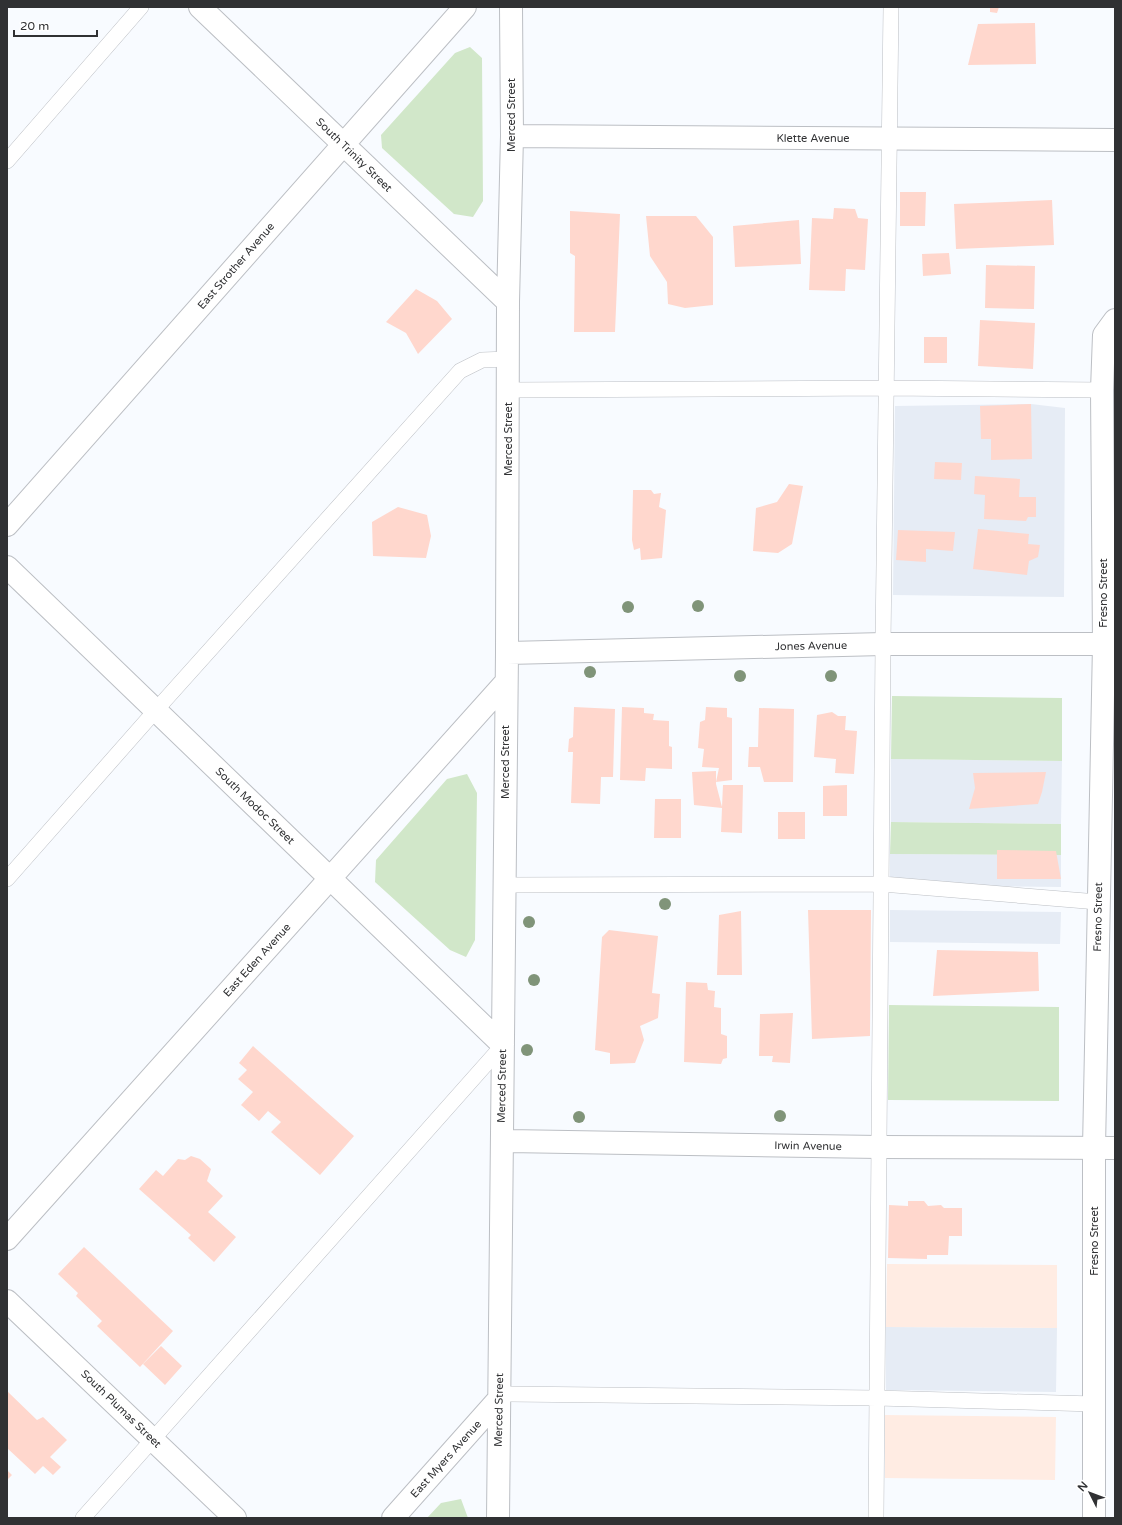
<svg xmlns="http://www.w3.org/2000/svg" width="1122" height="1525" font-family="'Varela Round',sans-serif">
  <style>
    .built { fill: #e6ecf5 }
    .education { fill: #ffece3 }
    .green { fill: #d1e7c9 }
    .building { fill: #ffd7cd }
    .lines { fill: none; stroke-linecap: round; stroke-linejoin: round }
    .lane-casing { stroke: #bcbfc4; stroke-width: 16 }
    .street-casing { stroke: #bcbfc4; stroke-width: 24 }
    .secondary-casing { stroke: #bcbfc4; stroke-width: 24 }
    .lane { stroke: #fff; stroke-width: 15 }
    .street { stroke: #fff; stroke-width: 22 }
    .secondary { stroke: #fff; stroke-width: 22 }
    .tree { fill: #809479 }
    .labels { text-anchor: middle; dominant-baseline: central; stroke-width: 3.5; stroke-linejoin: round; paint-order: stroke }
    .street-label { font-size: 11px; fill: #303133; stroke: #fff }
  </style>
  <rect width="100%" height="100%" fill="#f8fbff"/>
  <path class="built" d="M1031 404 1065 408 1064 597 893 595 895 406Z
    M891 759 1062 761 1061 824 891 822Z
    M890 854 1061 855V887L890 885Z
    M890 910 1061 912 1060 944 890 942Z
    M886 1327 1057 1328 1056 1392 886 1390Z"/>
  <path class="education" d="M887 1264 1057 1265V1328L886 1327Z
    M885 1415 1056 1417 1055 1480 885 1478Z"/>
  <path class="green" d="M470 47 482 58 483 201 473 217 454 214 382 148 381 135 455 53Z
    M892 696 1062 698V761L891 759Z
    M467 774 477 793 475 940 466 957 450 950 375 882 376 860 447 779Z
    M891 822 1061 824V855L890 854Z
    M889 1005 1059 1007V1101L888 1100Z
    M461 1499 468 1518H427L441 1503Z"/>
  <path class="building" d="M990 7H999L997 13 990 12Z
    M1035 23 1036 64 968 65 978 24Z
    M900 192H926L925 226H900Z
    M1052 200 1054 245 956 249 954 204Z
    M834 208 855 209 858 218 868 219 865 270 846 269 845 291 809 290 812 218 833 219Z
    M570 211 620 214 615 332H574L575 256 570 253Z
    M646 216H696L713 237V305L685 308 668 304 667 282 650 256Z
    M799 220 801 264 735 267 733 226Z
    M949 253 951 274 923 276 922 254Z
    M986 265 1035 266 1034 309 985 308Z
    M416 289 437 301 452 319 418 354 406 333 386 322Z
    M980 320 1035 323 1033 369 978 366Z
    M924 337H947V363H924Z
    M1031 404 1032 459 991 460V439H981L980 406Z
    M935 462 962 463 961 480 934 479Z
    M975 476 1020 479 1019 497H1036V517H1028L1026 521 984 519 985 495 974 494Z
    M789 484 803 486 792 544 778 553 753 551 756 508 777 502Z
    M633 490H651L654 494 661 493 659 507 666 510 662 558 641 560 640 548 634 550 632 540Z
    M398 507 427 515 431 536 426 558 373 556 372 522Z
    M978 529 1029 534 1028 544 1040 545 1038 557 1029 561 1027 575 973 569Z
    M898 530 955 532 953 551 926 549V562L896 560Z
    M574 707 615 709 613 777H601L600 804 571 803 573 752H568L569 739 573 737Z
    M622 707 644 708V713L654 714 653 720 669 721V746L672 747V769L646 768 645 781 620 780Z
    M706 707 727 708V717L732 718V780L716 782V784L722 807 723 785H743L742 833 721 832 722 808 694 805 692 772 716 771V782L719 768 702 767 704 749 698 748 700 722 705 720Z
    M759 708 794 709 793 782H764L760 767H748L749 747H758Z
    M832 712 838 716H846L845 730 857 731 854 774 835 773 836 759 814 757 817 715Z
    M1046 772 1042 792 1038 804 969 809 975 788 973 773Z
    M847 785V816H823V786Z
    M655 799H681V838H654Z
    M778 812H805V839H778Z
    M997 850 1056 851 1061 879H997Z
    M808 910H871L870 1036 812 1039Z
    M741 911 742 975H717L719 915Z
    M609 930 658 936 652 993 660 994 658 1018 640 1026 644 1040 635 1063 610 1064V1053L595 1050 602 937Z
    M937 950 1038 952 1039 991 933 996Z
    M686 982 707 983 708 990 715 991 714 1007 721 1008V1034L727 1036V1058L723 1059 721 1064 684 1062Z
    M793 1013 790 1063 772 1062 773 1056H759L760 1014Z
    M253 1046 354 1136 320 1175 271 1132 281 1122 268 1111 259 1121 241 1105 253 1092 238 1079 247 1070 239 1063Z
    M191 1156 200 1159 211 1169 207 1181 223 1196 208 1212 236 1237 214 1262 188 1238 191 1235 139 1189 156 1170 163 1176 178 1159 185 1160Z
    M908 1201H924L928 1206 941 1205 944 1208H962V1236H949L948 1255H927V1259L888 1258 889 1205 908 1206Z
    M84 1247 173 1331 140 1367 97 1326 102 1321 76 1296 78 1293 58 1274Z
    M161 1346 182 1366 165 1385 143 1364Z
    M7 1391 37 1420 43 1417 67 1440 50 1457 61 1467 53 1475 43 1466 35 1474 7 1448Z
    M7 1470 12 1475 7 1480Z"/>
  <g class="lines">
    <g class="lane-casing">
      <path id="lane" d="M7 161 141 7
        M509 390 887 388 1102 390
        M7 879 156 710 460 371 482 360 508 359
        M505 885 882 884 1098 902
        M499 1394 877 1398 1094 1404
        M83 1518 503 1045
        M876 1518 883 644 891 7"/>
    </g>
    <g class="street-casing">
      <path id="street" d="M200 7 508 302
        M512 136 1115 140
        M7 525 465 7
        M7 567 503 1045
        M507 653 883 644H1115
        M502 1141 879 1147 1115 1148
        M7 1239 506 682
        M7 1301 235 1518
        M393 1518 498 1400
        M498 1518 507 653 508 302 512 136 511 7"/>
    </g>
    <g class="secondary-casing">
      <path id="secondary" d="M1094 1518V1148L1104 644 1102 390 1104 335 1115 320"/>
    </g>
    <use href="#lane" class="lane"/>
    <use href="#street" class="street"/>
    <use href="#secondary" class="secondary"/>
  </g>
  <g class="tree">
    <circle cx="698" cy="606" r="6"/>
    <circle cx="628" cy="607" r="6"/>
    <circle cx="590" cy="672" r="6"/>
    <circle cx="740" cy="676" r="6"/>
    <circle cx="831" cy="676" r="6"/>
    <circle cx="665" cy="904" r="6"/>
    <circle cx="529" cy="922" r="6"/>
    <circle cx="534" cy="980" r="6"/>
    <circle cx="527" cy="1050" r="6"/>
    <circle cx="780" cy="1116" r="6"/>
    <circle cx="579" cy="1117" r="6"/>
  </g>
  <g class="labels">
    <g class="street-label">
      <text transform="translate(511 115) rotate(-90)">Merced Street</text>
      <text x="813" y="138">Klette Avenue</text>
      <text transform="translate(354 155) rotate(44)">South Trinity Street</text>
      <text transform="translate(236 266) rotate(-49)">East Strother Avenue</text>
      <text transform="translate(508 439) rotate(-90)">Merced Street</text>
      <text transform="translate(1103 593) rotate(-90)">Fresno Street</text>
      <text transform="translate(811 646) rotate(-1)">Jones Avenue</text>
      <text transform="translate(505 762) rotate(-90)">Merced Street</text>
      <text transform="translate(255 806) rotate(44)">South Modoc Street</text>
      <text transform="translate(1098 917) rotate(-89)">Fresno Street</text>
      <text transform="translate(257 960) rotate(-48)">East Eden Avenue</text>
      <text transform="translate(502 1086) rotate(-89)">Merced Street</text>
      <text transform="translate(808 1146) rotate(1)">Irwin Avenue</text>
      <text transform="translate(1094 1241) rotate(-90)">Fresno Street</text>
      <text transform="translate(121 1409) rotate(44)">South Plumas Street</text>
      <text transform="translate(499 1410) rotate(-89)">Merced Street</text>
      <text transform="translate(446 1459) rotate(-48)">East Myers Avenue</text>
    </g>
  </g>
  <rect width="1122" height="1525" fill="none" stroke="#303133" stroke-width="16"/>
  <g transform="translate(1090 1493) rotate(312)" stroke="#ffffff" stroke-width="3" paint-order="stroke">
  <path d="M0-3L7 15L0 10L-7 15Z" fill="#303133"/>
  <text y="-6" font-size="11" font-weight="bold" text-anchor="middle" fill="#303133">N</text>
  </g>
  <path d="M14 30v6h83v-6" fill="none" stroke="#303133" stroke-width="2"/>
  <text x="20" y="30" font-size="12" fill="#303133" stroke="#ffffff" stroke-width="3" paint-order="stroke">20 m</text>
</svg>
